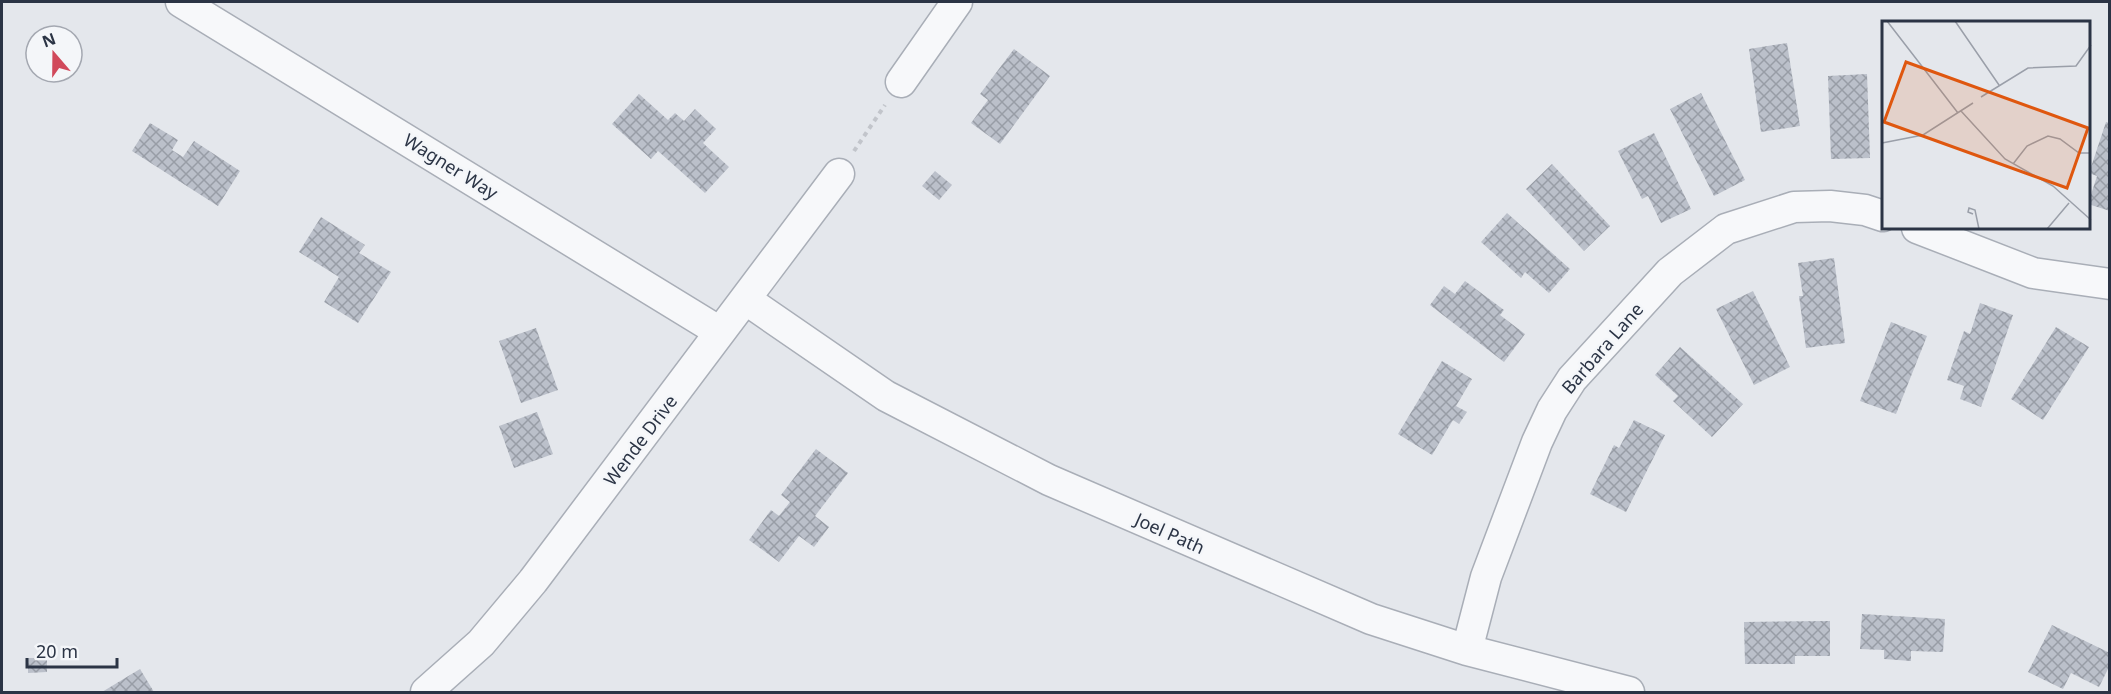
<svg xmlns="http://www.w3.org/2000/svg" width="2111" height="694" font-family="'Noto Sans',sans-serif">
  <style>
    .building { fill: url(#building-cross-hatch) }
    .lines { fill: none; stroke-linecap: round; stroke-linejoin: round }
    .minor-casing { stroke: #a9aeb7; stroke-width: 33 }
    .path { stroke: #c2c5cb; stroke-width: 4; stroke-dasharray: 4.5 4.5; stroke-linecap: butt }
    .minor { stroke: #f7f8fa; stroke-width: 30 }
    .labels { text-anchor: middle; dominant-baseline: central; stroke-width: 5; stroke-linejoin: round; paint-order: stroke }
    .street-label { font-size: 18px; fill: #2b3445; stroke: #f4f6f9 }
    .inset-road { fill: none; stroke: #9a9fa9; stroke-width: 1.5 }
    .view { fill: #df570f; fill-opacity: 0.15; stroke: #df570f; stroke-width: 3 }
    .inset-edge { fill: none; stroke: #2b3445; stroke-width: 3 }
  </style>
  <defs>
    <pattern id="building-cross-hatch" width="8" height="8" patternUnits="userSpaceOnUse" patternTransform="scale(1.5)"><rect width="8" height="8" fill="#bbc0ca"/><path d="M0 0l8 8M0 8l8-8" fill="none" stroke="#989da6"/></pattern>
  </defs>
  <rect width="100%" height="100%" fill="#e4e7ec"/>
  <path class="building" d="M1787 43 1800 126 1761 132 1749 49Z
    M1014 49 1050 76 1000 144 971 123 988 100 980 94Z
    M1867 74 1870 158 1831 159 1828 76Z
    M1701 93 1745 180 1714 196 1670 109Z
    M639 94 668 120 675 113 684 121 695 109 716 129 703 143 729 167 705 193 658 151 651 159 612 124Z
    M2106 122 2110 123V211L2088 204 2097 176 2089 173Z
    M150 123 178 140 172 150 183 157 194 141 240 171 218 206 132 151Z
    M1654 133 1691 209 1661 223 1648 196 1642 199 1618 151Z
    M1552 164 1610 226 1584 251 1526 189Z
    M935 171 952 185 939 200 922 186Z
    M1507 213 1570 269 1549 293 1525 272 1521 278 1481 242Z
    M321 217 365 245 359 253 391 272 358 323 324 302 339 277 299 252Z
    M1834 258 1845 343 1806 348 1799 296H1803L1798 263Z
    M1465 281 1504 310 1500 315 1525 334 1504 362 1430 305 1444 286 1455 294Z
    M1753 291 1790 367 1754 385 1716 309Z
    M1980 303 2013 315 1981 407 1960 399 1964 386 1947 380 1964 331 1970 334Z
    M1891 322 1927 336 1896 414 1860 401Z
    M2056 327 2089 347 2043 420 2011 399Z
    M536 328 558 390 521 403 499 341Z
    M1680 347 1743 404 1712 437 1673 401 1678 396 1655 375Z
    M1442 361 1472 379 1456 406 1467 412 1459 424 1453 420 1432 455 1398 434Z
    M537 412 553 454 514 468 499 426Z
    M1634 420 1665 435 1626 512 1590 494 1614 445 1619 448Z
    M816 449 848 473 815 516 829 527 814 547 799 536 779 562 749 540 771 510 779 516 790 502 781 495Z
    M1862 614 1945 619 1943 652 1911 651V661L1884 659V650L1860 649Z
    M1830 621V656H1795V664H1745L1744 622Z
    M2052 625 2110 653V665L2099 687 2071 673 2063 689 2028 672Z
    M28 658H47V672L28 673Z
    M140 669 154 692H102Z"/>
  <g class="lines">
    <g class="minor-casing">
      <path id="minor" d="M181 2 720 332
        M901 82 957 2
        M1917 228 2033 273 2110 284
        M745 299 886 396 1049 480 1371 619 1467 650 1629 692
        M1467 650 1486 577 1537 442 1552 410 1572 379 1670 272 1726 229 1794 207 1830 206 1865 210 1883 216
        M426 692 481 643 533 581 839 174"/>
    </g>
    <path class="path" d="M854 151 885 105"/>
    <use href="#minor" class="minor"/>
  </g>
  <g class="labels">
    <g class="street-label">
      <text transform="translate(451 166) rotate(32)">Wagner Way</text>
      <text transform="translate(1602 348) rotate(-49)">Barbara Lane</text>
      <text transform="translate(640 440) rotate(-53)">Wende Drive</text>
      <text transform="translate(1170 533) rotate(24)">Joel Path</text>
    </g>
  </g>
  <g transform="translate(1882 21)">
    <rect width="208" height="208" fill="#e4e7ec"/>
    <path class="inset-road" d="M5 0 76 92M73 0 117 64M99 76 146 47 194 45 209 24M79 90 123 138 171 165 209 199M0 122 41 114 91 82M131 143 145 125 166 115 178 118 197 132H209M91 193 86 191 87 187 93 189 97 208M165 208 187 182"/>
    <path class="view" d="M24 41 206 107 185 167 2 101Z"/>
    <rect width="208" height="208" class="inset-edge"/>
  </g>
  <rect width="2111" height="694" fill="none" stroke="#2b3445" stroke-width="6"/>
  <g transform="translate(54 54) rotate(340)"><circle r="28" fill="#f4f6f9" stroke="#a4a8b1" stroke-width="1.5"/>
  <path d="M0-4.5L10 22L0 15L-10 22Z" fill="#d1495b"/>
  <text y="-9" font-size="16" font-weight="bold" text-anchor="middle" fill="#2b3445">N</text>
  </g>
  <path d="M27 658v9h90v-9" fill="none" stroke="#2b3445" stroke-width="3"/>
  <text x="36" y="658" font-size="18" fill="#2b3445" stroke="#f4f6f9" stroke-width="4.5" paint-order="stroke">20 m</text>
</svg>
